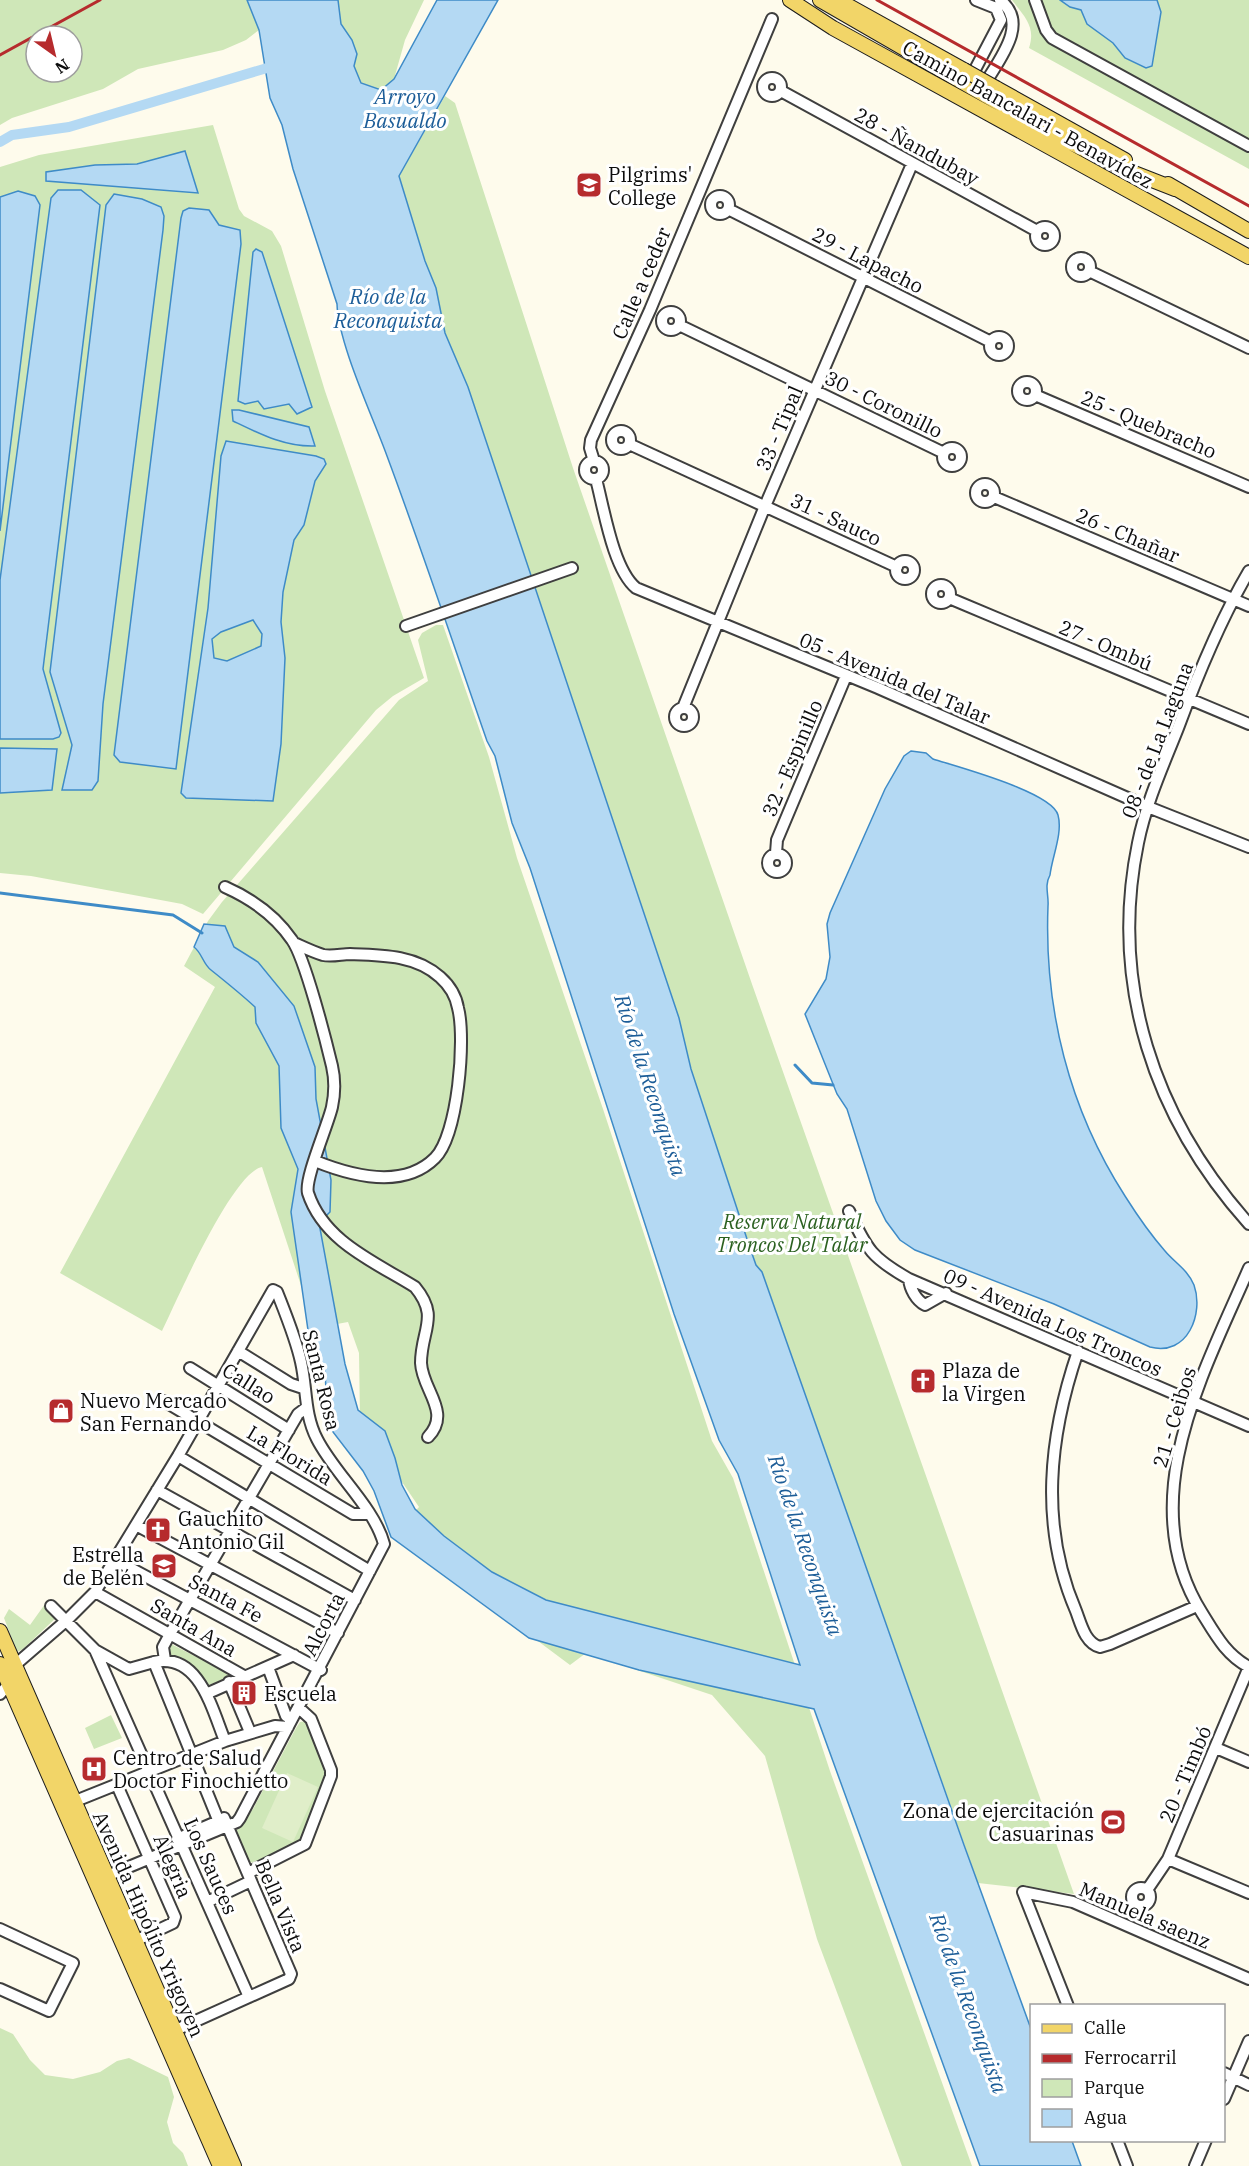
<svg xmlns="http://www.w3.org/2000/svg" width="1249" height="2166" font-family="'IBM Plex Serif',serif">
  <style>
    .green { fill: #cfe7b8; fill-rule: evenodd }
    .pitch { fill: #e0eec9 }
    .water { fill: #b4d9f3; stroke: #3e8bc7; stroke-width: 1.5; fill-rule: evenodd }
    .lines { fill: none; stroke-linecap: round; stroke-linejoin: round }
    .stream { stroke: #3e8bc7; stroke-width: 3 }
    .canal { stroke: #b4d9f3; stroke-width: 10 }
    .minor-casing { stroke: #3f3f3f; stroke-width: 14 }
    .major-casing { stroke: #1d1d1d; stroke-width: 16 }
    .minor { stroke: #fff; stroke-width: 10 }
    .major { stroke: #f2d568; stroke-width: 14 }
    .rail { stroke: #b62b2d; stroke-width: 3 }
    .major-bridge-casing { stroke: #1d1d1d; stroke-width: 16; stroke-linecap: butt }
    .major-bridge { stroke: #f2d568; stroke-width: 14 }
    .labels { text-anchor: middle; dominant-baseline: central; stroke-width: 6; stroke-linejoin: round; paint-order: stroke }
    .street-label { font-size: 20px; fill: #0c0c0c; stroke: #fff }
    .poi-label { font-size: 20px; fill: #0c0c0c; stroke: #fff; text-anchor: start }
    .park-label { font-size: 20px; font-style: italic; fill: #2b6120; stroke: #fff }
    .water-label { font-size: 21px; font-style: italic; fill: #1c5d98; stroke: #fff }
  </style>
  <rect width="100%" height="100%" fill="#fefbec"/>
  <path class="green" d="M0 0H247L259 30 246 40 223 50 138 69 103 89 12 118 0 125ZM36 36H72V72H36Z
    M338 0H424L405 40 394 79 381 90 361 83 354 66 357 54 341 24Z
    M1012 0H1249V169L1029 48C1036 27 1025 17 1012 0Z
    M445 96 455 103 573 468 753 987 1074 1894 978 1883 762 1272 756 1265 749 1245 691 1069 679 1018 468 387 445 333 436 288 425 261 399 176Z
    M213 125 239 209 244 216 272 231 281 246 325 391 424 678 393 696 376 710 203 914 182 904 31 876 0 873V167L39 155Z
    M436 625H443L489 757 517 858 603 1109 712 1441 733 1478 830 1771 972 2166H902L817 1939 765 1756 712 1695 586 1653 570 1665 394 1534 419 1507 360 1420 359 1353 348 1322 315 1328 262 1167C232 1173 177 1300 162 1331L60 1273 215 987 184 966 208 921 222 902 399 700 428 681 418 640 422 633Z
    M45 1604 59 1615 23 1649 17 1652 4 1618 9 1609 30 1625Z
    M171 1644 230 1674 231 1677 206 1686 197 1670 169 1654Z
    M111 1715 122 1738 94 1749 85 1728Z
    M306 1721 328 1770 302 1839 255 1863 249 1862 235 1832 253 1809 296 1728 300 1722Z
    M0 2028 13 2034 30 2060 45 2075 73 2079 100 2072 117 2061 129 2058 168 2077 174 2097 167 2122 173 2143 183 2153 188 2166H0Z"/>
  <path class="pitch" d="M287 1773 318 1787 293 1842 262 1828Z"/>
  <path class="water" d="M247 0H338L341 24 352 40 357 54 354 66 361 83 381 90 394 79 437 0H498L399 176 425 261 436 288 445 333 468 387 679 1018 691 1069 749 1245 756 1265 762 1272 964 1845 1031 2029 1032 2140 1072 2141 1081 2166H980L814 1709 639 1670 529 1638 391 1537 374 1491 363 1471 333 1432 327 1410 325 1371 309 1337 291 1212 298 1169 281 1128 279 1066 256 1023 255 1007C241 994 226 982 211 970 203 964 202 953 194 947L204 924 225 926 234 947 258 962 294 1006 315 1067 316 1099 331 1180 330 1212 319 1223 345 1364 358 1410 385 1431 395 1458 402 1485 415 1509 444 1536 492 1572 546 1600 800 1665 738 1474 719 1440 674 1314 530 868 512 823 495 756 487 741C454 646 422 550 387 456 373 417 338 343 337 304L293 169 282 125 270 98 259 30Z
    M1060 0H1157L1161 12 1152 66 1146 68 1125 58 1113 43 1087 24 1081 10 1070 7Z
    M185 151 198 193 46 181V172L95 165 137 164Z
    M58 190H81L100 205 43 669 61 733 59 737 53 739H0V580L51 198Z
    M18 191 35 196 40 205 0 531V197Z
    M114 194 142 199 161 207 164 216 163 230 103 704 98 781 92 790H62L72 745 50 672 106 205Z
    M189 208 209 210 219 225 240 230 241 244 176 769 120 762 114 755 181 218 183 211Z
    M256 249 262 252 312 407 297 414 289 404 264 409 258 401 245 404 238 401 253 252Z
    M232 410H239L309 427 315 446C285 447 260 434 233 421Z
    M226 441 316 456 324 459 326 464 315 481 304 525 294 540 283 592 281 622 285 658 281 744 273 801 186 798 181 793 208 608 221 456ZM253 620 262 634 261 646 227 661 214 658 212 639 221 632Z
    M0 748 57 749 52 790 0 793Z
    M911 751 926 753 933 759C958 767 1052 792 1058 815 1063 833 1052 857 1050 875 1044 886 1049 895 1048 906 1044 1009 1069 1109 1125 1196 1137 1215 1150 1234 1165 1251 1175 1263 1188 1270 1194 1285 1204 1313 1188 1357 1150 1347L1054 1304 915 1250 900 1240 886 1221 876 1201 847 1109 837 1094 805 1014 826 979 830 957 827 924 830 913 885 789 904 756Z"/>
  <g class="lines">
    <path class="stream" d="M0 893 173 915 202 933
      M795 1065 812 1083 833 1085"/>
    <path class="canal" d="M0 142 12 135 69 127 277 65"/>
    <g class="minor-casing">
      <path id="minor" d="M1035 0 1046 30 1052 38 1249 146
        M763 87a9 9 0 1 1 18 0a9 9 0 1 1-18 0Z
        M969 81 1001 20 996 8 976 0
        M983 87C997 62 1031 24 1000 0
        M781 91 1037 231
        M711 205a9 9 0 1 1 18 0a9 9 0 1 1-18 0Z
        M728 209 991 342
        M1036 236a9 9 0 1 1 18 0a9 9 0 1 1-18 0Z
        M1072 267a9 9 0 1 1 18 0a9 9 0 1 1-18 0Z
        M1089 271 1249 348
        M662 321a9 9 0 1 1 18 0a9 9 0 1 1-18 0Z
        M679 325 944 453
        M990 346a9 9 0 1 1 18 0a9 9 0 1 1-18 0Z
        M1018 391a9 9 0 1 1 18 0a9 9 0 1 1-18 0Z
        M1035 395 1249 487
        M612 440a9 9 0 1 1 18 0a9 9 0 1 1-18 0Z
        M629 444 897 567
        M943 457a9 9 0 1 1 18 0a9 9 0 1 1-18 0Z
        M585 470a9 9 0 1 1 18 0a9 9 0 1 1-18 0Z
        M594 461 590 448 591 440 650 310 772 19
        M596 479C604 509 613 569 636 588L878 688 1148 807 1249 847
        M976 493a9 9 0 1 1 18 0a9 9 0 1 1-18 0Z
        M994 497 1249 606
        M896 570a9 9 0 1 1 18 0a9 9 0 1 1-18 0Z
        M1249 571C1220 620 1198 674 1178 728 1163 766 1146 803 1138 843 1109 984 1154 1118 1249 1224
        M932 594a9 9 0 1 1 18 0a9 9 0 1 1-18 0Z
        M949 598 1249 724
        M406 626 572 568
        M675 717a9 9 0 1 1 18 0a9 9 0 1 1-18 0Z
        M683 708 765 506 912 164
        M776 853 777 840 846 676
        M768 863a9 9 0 1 1 18 0a9 9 0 1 1-18 0Z
        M225 887C252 899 275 915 292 940 305 958 326 1041 332 1066 335 1079 335 1093 332 1107 328 1125 304 1179 308 1193 324 1242 375 1262 415 1287 440 1317 421 1330 421 1363 422 1390 452 1412 428 1437
        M294 943C303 947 313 952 323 955 332 957 342 954 350 954 382 955 416 955 440 977 449 985 456 996 458 1008 466 1038 458 1135 435 1158 403 1190 352 1176 315 1161
        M849 1211C867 1250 872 1258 909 1279 910 1289 916 1300 925 1305L946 1293
        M1249 1268C1203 1374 1132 1502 1202 1613 1215 1634 1226 1655 1249 1667
        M909 1279 1249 1426
        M238 1351 291 1384 303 1388
        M1078 1351C1049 1436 1039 1525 1076 1611 1081 1624 1085 1643 1100 1647L1110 1644 1197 1606
        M190 1368 289 1430
        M164 1401 353 1514H369
        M178 1456 370 1571
        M157 1490 355 1600
        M136 1525 338 1633
        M115 1560 321 1670
        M95 1592 244 1676
        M51 1606 95 1650 129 1669 154 1662
        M95 1650 249 1997
        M165 1660 163 1647 170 1634 298 1414 306 1408
        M268 1667 286 1716 292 1719
        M229 1682 250 1732
        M0 1694 9 1684 15 1665 67 1620 95 1592 178 1456 273 1290 277 1292C286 1315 296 1339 301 1362 307 1388 304 1414 317 1439 334 1473 374 1507 384 1544L240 1818 237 1822 107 1876
        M206 1694 294 1655
        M1216 1748 1249 1762
        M117 1785 175 1917 173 1923 135 1941
        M68 1804 225 1741 275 1726 288 1727
        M217 1822V1817L154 1662C199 1652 212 1709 225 1741
        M177 1839 223 1819
        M1168 1859 1249 1893
        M248 1873 305 1844 331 1776V1770L311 1719 299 1708
        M1132 1897a9 9 0 1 1 18 0a9 9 0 1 1-18 0Z
        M1147 1890 1168 1859 1249 1667
        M1023 1892 1073 1902 1249 1979
        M1023 1892 1068 2006
        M207 1902 251 1881
        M0 1929 73 1963 49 2011 0 1989
        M169 2033 289 1979 291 1974 224 1818
        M1224 2073 1249 2085
        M1224 2099 1249 2041
        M1117 2140 1127 2166
        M1195 2166 1206 2140"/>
    </g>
    <g class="major-casing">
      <path id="major" d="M790 0 833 28 1249 257
        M820 0 1054 135 1129 171 1175 189
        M838 0 964 70
        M996 88 1125 160
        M1168 184 1249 231
        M0 1631 234 2166
        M0 1664 220 2166"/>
    </g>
    <use href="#minor" class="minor"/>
    <use href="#major" class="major"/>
    <path class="rail" d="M877 0 1249 206
      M0 55 100 0"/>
    <g class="major-bridge-casing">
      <path id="major-bridge" d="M964 70 996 88"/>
    </g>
    <use href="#major-bridge" class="major-bridge"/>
  </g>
  <defs>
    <g id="school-square" transform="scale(1.35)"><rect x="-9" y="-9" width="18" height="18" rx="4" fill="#b62b2d" stroke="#fff"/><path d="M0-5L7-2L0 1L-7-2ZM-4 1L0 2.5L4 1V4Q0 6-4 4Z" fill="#fff"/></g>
    <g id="church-square" transform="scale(1.35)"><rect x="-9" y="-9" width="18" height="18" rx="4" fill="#b62b2d" stroke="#fff"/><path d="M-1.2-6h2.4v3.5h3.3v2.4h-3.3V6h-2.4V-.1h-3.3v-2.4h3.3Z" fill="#fff"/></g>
    <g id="shop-square" transform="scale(1.35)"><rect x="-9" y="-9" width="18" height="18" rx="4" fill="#b62b2d" stroke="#fff"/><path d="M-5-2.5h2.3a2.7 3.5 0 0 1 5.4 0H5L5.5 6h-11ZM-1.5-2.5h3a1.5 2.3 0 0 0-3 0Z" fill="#fff"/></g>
    <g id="building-square" transform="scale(1.35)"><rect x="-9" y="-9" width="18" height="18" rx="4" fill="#b62b2d" stroke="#fff"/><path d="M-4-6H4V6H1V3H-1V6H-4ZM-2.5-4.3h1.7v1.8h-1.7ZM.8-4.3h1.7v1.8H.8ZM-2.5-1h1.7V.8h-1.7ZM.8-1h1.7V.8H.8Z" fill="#fff"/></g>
    <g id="hospital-square" transform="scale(1.35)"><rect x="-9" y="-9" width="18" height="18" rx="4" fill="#b62b2d" stroke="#fff"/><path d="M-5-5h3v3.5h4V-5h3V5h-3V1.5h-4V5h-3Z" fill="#fff"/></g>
    <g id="stadium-square" transform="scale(1.35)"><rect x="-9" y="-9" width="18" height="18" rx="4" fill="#b62b2d" stroke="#fff"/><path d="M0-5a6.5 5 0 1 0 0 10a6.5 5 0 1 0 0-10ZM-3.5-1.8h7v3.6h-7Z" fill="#fff"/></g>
  </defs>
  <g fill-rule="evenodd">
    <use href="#school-square" x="589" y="185"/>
    <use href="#church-square" x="923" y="1381"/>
    <use href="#shop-square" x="61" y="1411"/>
    <use href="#church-square" x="158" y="1530"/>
    <use href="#school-square" x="164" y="1566"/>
    <use href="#building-square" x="244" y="1693"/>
    <use href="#hospital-square" x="94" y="1769"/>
    <use href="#stadium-square" x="1113" y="1822"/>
  </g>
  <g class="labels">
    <g class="street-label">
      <text transform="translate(1028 114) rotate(29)">Camino Bancalari - Benavídez</text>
      <text transform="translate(917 146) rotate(29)">28 - Ñandubay</text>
      <text transform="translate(868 260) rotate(27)">29 - Lapacho</text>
      <text transform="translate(641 283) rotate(-67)">Calle a ceder</text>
      <text transform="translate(884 404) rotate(26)">30 - Coronillo</text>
      <text transform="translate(1149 424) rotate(23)">25 - Quebracho</text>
      <text transform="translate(779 428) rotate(-67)">33 - Tipal</text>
      <text transform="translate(836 519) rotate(25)">31 - Sauco</text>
      <text transform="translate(1128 535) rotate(23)">26 - Chañar</text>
      <text transform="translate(1106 645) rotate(23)">27 - Ombú</text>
      <text transform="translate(895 678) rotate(23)">05 - Avenida del Talar</text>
      <text transform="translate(1157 740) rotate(-69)">08 - de La Laguna</text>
      <text transform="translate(792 758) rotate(-67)">32 - Espinillo</text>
      <text transform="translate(1053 1322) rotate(24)">09 - Avenida Los Troncos</text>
      <text transform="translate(322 1380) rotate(76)">Santa Rosa</text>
      <text transform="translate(249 1383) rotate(32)">Callao</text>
      <text transform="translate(1174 1417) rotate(-73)">21 - Ceibos</text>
      <text transform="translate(290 1455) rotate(31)">La Florida</text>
      <text transform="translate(226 1598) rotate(28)">Santa Fe</text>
      <text transform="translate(323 1624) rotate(-63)">Alcorta</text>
      <text transform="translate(194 1627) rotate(30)">Santa Ana</text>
      <text transform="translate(1185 1774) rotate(-67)">20 - Timbó</text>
      <text transform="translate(173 1866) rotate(67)">Alegria</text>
      <text transform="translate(211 1866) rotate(66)">Los Sauces</text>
      <text transform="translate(281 1906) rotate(67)">Bella Vista</text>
      <text transform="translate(1145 1915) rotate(23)">Manuela saenz</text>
      <text transform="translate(149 1924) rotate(66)">Avenida Hipólito Yrigoyen</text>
    </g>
    <g class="poi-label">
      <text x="608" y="174">Pilgrims'<tspan x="608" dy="23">College</tspan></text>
      <text x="942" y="1370">Plaza de<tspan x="942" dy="23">la Virgen</tspan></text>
      <text x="80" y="1400">Nuevo Mercado<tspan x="80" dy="23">San Fernando</tspan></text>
      <text x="178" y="1518">Gauchito<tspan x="178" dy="23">Antonio Gil</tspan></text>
      <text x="144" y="1554" text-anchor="end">Estrella<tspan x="144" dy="23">de Belén</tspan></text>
      <text x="264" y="1693">Escuela</text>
      <text x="113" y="1757">Centro de Salud<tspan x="113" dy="23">Doctor Finochietto</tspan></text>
      <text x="1094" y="1810" text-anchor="end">Zona de ejercitación<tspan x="1094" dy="23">Casuarinas</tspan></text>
    </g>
    <g class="park-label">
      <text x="792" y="1221">Reserva Natural<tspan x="792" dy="23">Troncos Del Talar</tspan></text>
    </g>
    <g class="water-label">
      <text x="405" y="96">Arroyo<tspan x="405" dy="24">Basualdo</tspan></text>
      <text x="388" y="296">Río de la<tspan x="388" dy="24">Reconquista</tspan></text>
      <text transform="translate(651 1085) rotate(72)">Río de la Reconquista</text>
      <text transform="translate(806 1545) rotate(71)">Río de la Reconquista</text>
      <text transform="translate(969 2003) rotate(70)">Río de la Reconquista</text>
    </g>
  </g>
  <rect x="1030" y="2004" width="195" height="138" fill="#ffffff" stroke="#9e9e9e" stroke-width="1.5"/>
  <rect x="1042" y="2024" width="30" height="9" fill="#f2d568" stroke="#9e9e9e" stroke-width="1.5"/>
  <text x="1084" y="2034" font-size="18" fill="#0c0c0c">Calle</text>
  <rect x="1042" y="2054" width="30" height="9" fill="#b62b2d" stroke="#9e9e9e" stroke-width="1.5"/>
  <text x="1084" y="2064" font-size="18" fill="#0c0c0c">Ferrocarril</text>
  <rect x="1042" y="2079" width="30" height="18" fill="#cfe7b8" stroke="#9e9e9e" stroke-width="1.5"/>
  <text x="1084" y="2094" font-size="18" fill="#0c0c0c">Parque</text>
  <rect x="1042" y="2109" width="30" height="18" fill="#b4d9f3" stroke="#9e9e9e" stroke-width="1.5"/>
  <text x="1084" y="2124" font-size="18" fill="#0c0c0c">Agua</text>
  <g transform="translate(54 54) rotate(146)"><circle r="28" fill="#ffffff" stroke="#9e9e9e" stroke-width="1.5"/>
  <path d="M0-4.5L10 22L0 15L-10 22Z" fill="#b62b2d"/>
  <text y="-9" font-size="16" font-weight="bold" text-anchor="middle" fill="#0c0c0c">N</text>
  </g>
</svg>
